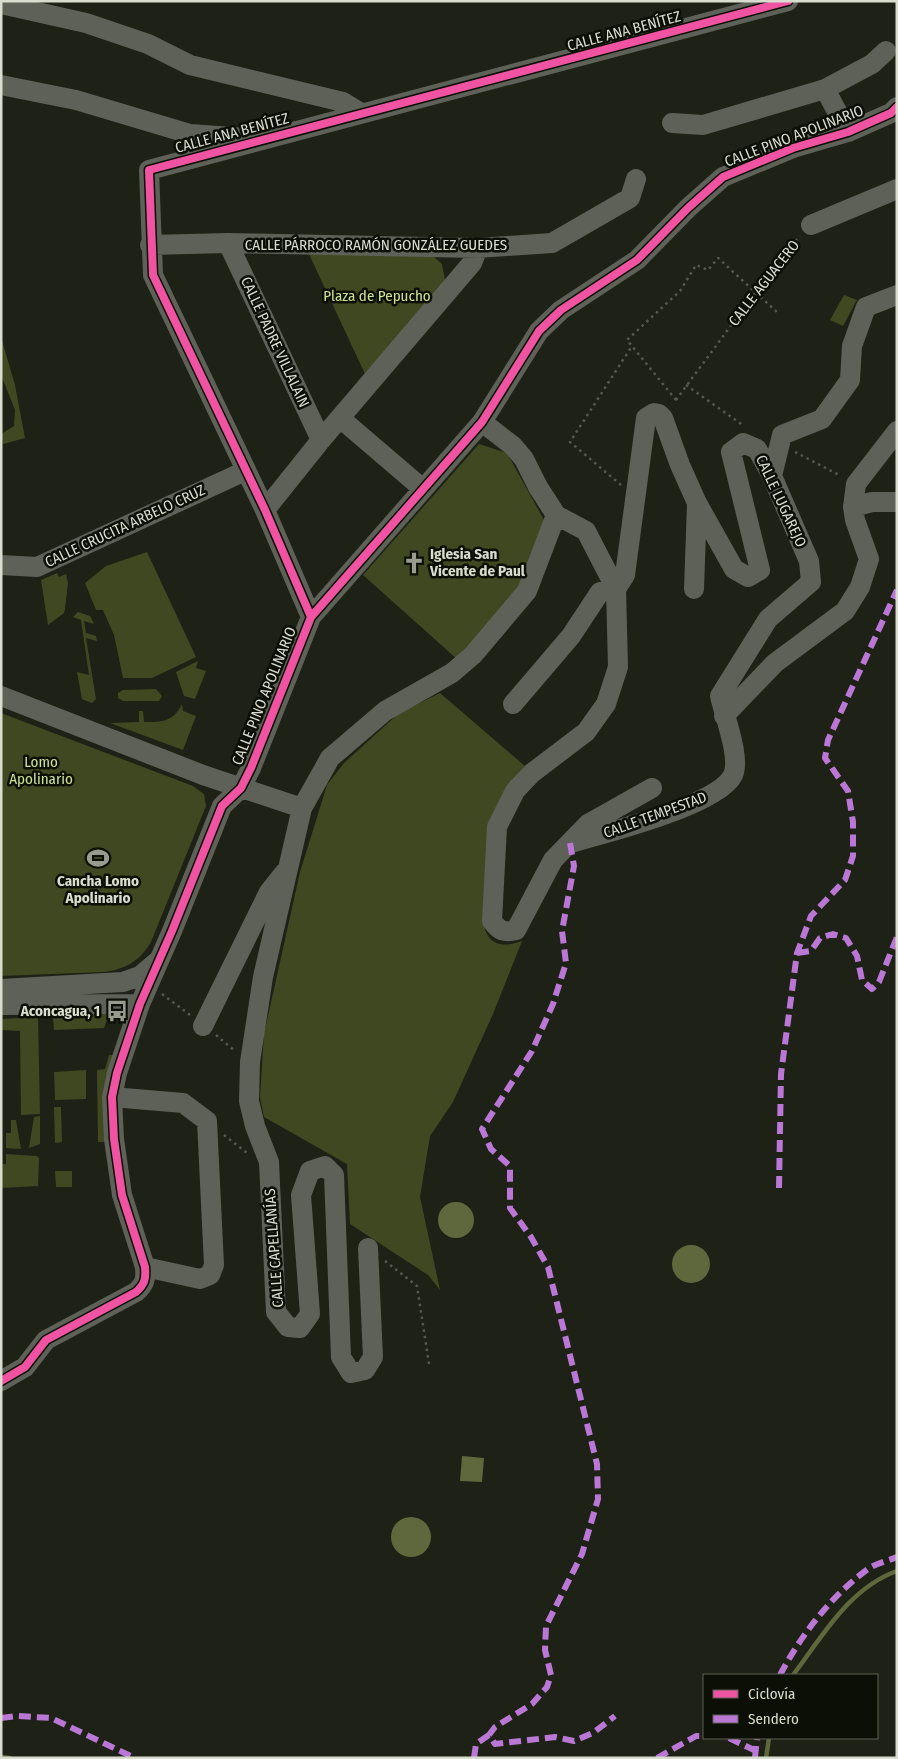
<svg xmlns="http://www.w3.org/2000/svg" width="898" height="1759" font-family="'Fira Sans Condensed',sans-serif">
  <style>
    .green { fill: #404821 }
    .water { fill: #5e683c }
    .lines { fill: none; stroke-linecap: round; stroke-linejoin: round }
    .stream { stroke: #5e683c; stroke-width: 4.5 }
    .path { stroke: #565850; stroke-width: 2.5; stroke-dasharray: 2.5 4; stroke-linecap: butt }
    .minor { stroke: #5e6158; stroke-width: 20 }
    .quiet { stroke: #ba77d6; stroke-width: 6; stroke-dasharray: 12 6; stroke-linecap: butt }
    .cycleway-casing { stroke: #0c0f05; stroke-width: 11 }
    .cycleway { stroke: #f153a3; stroke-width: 8 }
    .labels { text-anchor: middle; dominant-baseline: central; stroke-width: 5; stroke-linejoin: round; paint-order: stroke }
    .street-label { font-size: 15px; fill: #d9ddcf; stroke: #0c0f05 }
    .park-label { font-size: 15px; fill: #cee195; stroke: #0c0f05 }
    .poi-label { font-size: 15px; font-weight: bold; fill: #d9ddcf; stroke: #0c0f05; text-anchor: start }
  </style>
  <rect width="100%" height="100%" fill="#1e2115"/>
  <path class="green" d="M308 252 433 256 442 264 445 280 366 376Z
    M844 295 857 300 843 326 830 320Z
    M1 337 15 385 25 438 3 444 1 434 14 426 15 410 1 375Z
    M479 444 507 453 544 520 515 599 458 660 363 575Z
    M147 552 196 657 152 678H123L114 635 103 610H96L85 583 106 566Z
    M57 573 59 577 66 574 68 583 65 609 64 613 48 625 41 580Z
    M78 612 90 616 94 624 84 621 86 633 96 636 97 641 86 638 96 699 92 703 82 699 77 672 89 675 81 620 73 617Z
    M198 661 196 668 206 671 195 699 184 696 176 672Z
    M156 689 162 696 159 701H123L118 698V693L123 690Z
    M440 693 526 767 516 776 483 918C485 944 500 949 522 941L493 1014 453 1102 430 1136 420 1197 440 1290 428 1275 350 1224 347 1164 264 1117 260 1097 264 1034 300 872 327 785 344 763 398 714Z
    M182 704 183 711 196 716 183 750 110 723 139 722V711H143L144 722C163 722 173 722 182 704Z
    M1 713 193 786 204 794 206 806 151 942C140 961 126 969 104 972L1 976Z
    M109 1014 104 1028 54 1030 53 1017Z
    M38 1017 40 1114 21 1115 20 1031 1 1030V1019Z
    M109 1055H117L106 1142H98L97 1070 105 1069Z
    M86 1070V1099L55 1100 54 1072Z
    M54 1107H61L62 1142 55 1143Z
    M40 1116V1144L29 1148 34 1117Z
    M11 1120H16L21 1149 6 1148V1133H11Z
    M6 1154 37 1156 39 1158 38 1186 1 1188 2 1164H6Z
    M55 1171H72V1187H56Z"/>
  <path class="water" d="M438 1220a18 18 0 1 1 36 0a18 18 0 1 1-36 0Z
    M672 1264a19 19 0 1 1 38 0a19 19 0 1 1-38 0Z
    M462 1456 484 1458 482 1482 460 1481Z
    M391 1537a20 20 0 1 1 40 0a20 20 0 1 1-40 0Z"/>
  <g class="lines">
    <path class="stream" d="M793 1675C822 1637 849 1588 897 1571
      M1 1757 10 1758
      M766 1758 769 1738"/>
    <path class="path" d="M686 385 744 426
      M676 400 627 340 680 291 696 265 708 270 718 258 778 313
      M676 400 755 293 794 248 792 245 800 236
      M795 452 841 476
      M621 485 570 442 632 346
      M162 994 190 1015
      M216 1035 235 1051
      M224 1135 247 1153
      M385 1261 417 1286 429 1364"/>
    <path class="minor" d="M1 4 86 23 148 44 190 65 343 102 361 113
      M1 85 76 100 190 134 246 138
      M825 89 848 132
      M672 123 703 125 825 89 872 64 886 51
      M811 225 897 189
      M228 243 321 440
      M150 245 228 243 478 248 552 243 630 198 636 179
      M340 418 423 489
      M482 422 513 446 524 459 538 487 556 515 586 531 616 589 618 667 606 704 586 732 532 773 515 791 497 827 492 921C499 931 504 933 516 930L553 860 588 824 652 788
      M772 476 782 435 822 419 850 380 852 346 866 307 897 295
      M853 507 856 484 897 431
      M265 510 321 440 472 263 478 248
      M1 565 37 567 245 471
      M694 589 697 504
      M311 617 265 510 153 275 149 170 788 1
      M1 696 203 775 302 808
      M513 704 571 636 600 592 616 589
      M724 716 775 663 845 611 860 587 869 559 855 520 853 507 872 502H897
      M570 843C603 834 719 805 733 775 741 758 724 715 720 696L768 619 811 582 809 561 772 476 757 449 743 443 731 452 760 570 748 577 734 569 697 503 680 465 663 418 659 414 654 413 646 418 625 575 616 589
      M1 989 123 982 140 976 159 960
      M1 1005 140 1004
      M203 1026 269 892 285 872
      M112 1097 183 1103 207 1121 214 1265 210 1275 200 1279 145 1267
      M368 1248 373 1357 365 1370 351 1373 341 1357 334 1175 325 1166 310 1171 301 1195 310 1314 300 1328 288 1327 276 1312 269 1162 255 1126 249 1101 250 1062 263 977 302 808 330 758 385 711 452 673 473 655 527 591 556 515
      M1 1381 25 1367 46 1340 136 1292C145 1284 146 1279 145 1267L122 1195 114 1139 112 1097 117 1073 140 1004 172 931 222 806 241 788 251 768 311 617 482 422 539 331 561 310 637 260 688 208 723 177 793 148 848 132 891 113 897 107"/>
    <path class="quiet" d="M570 843 574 866 562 931 566 963 553 1004 532 1051 482 1129 491 1149 510 1166V1208L531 1237 548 1267 597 1464 598 1499 582 1554 546 1626 545 1650 551 1675 547 1687 532 1704 495 1727 489 1735 495 1744 555 1737 574 1741 593 1733 615 1716
      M797 953 811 951 820 938 833 934 846 938 857 956 862 980 872 989 879 982 897 937
      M779 1188 781 1074 797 953 811 916 845 880 853 856V822L848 791 825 758 828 740 897 590
      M780 1675C801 1635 831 1596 868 1569 876 1563 888 1561 897 1557
      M1 1718 18 1716 51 1718 135 1758
      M729 1738 754 1750
      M474 1758 476 1744 489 1735
      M657 1758 696 1736H704
      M755 1758 757 1738"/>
    <g class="cycleway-casing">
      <path id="cycleway" d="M311 617 265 510 153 275 149 170 788 1
        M1 1381 25 1367 46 1340 136 1292C145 1284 146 1279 145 1267L122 1195 114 1139 112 1097 117 1073 140 1004 172 931 222 806 241 788 251 768 311 617 482 422 539 331 561 310 637 260 688 208 723 177 793 148 848 132 891 113 897 107"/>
    </g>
    <use href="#cycleway" class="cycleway"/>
  </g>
  <defs>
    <g id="church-bare" transform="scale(1.725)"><path d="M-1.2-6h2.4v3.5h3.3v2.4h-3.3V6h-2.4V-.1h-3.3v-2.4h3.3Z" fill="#989b8e" stroke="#0c0f05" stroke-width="2.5" paint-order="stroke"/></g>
    <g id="stadium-bare" transform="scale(1.725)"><path d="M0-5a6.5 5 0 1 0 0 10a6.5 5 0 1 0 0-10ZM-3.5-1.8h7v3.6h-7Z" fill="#989b8e" stroke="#0c0f05" stroke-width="2.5" paint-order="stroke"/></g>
    <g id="bus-bare" transform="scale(1.725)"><path d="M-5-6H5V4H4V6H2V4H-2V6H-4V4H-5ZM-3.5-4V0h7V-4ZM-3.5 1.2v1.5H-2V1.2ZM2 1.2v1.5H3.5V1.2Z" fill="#989b8e" stroke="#0c0f05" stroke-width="2.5" paint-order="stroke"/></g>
  </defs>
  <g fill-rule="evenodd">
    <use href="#church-bare" x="414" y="563"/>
    <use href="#stadium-bare" x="98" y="858"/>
    <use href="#bus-bare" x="117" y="1011"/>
  </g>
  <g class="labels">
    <g class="street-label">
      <text transform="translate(624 31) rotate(-15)">CALLE ANA BENÍTEZ</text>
      <text transform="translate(232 133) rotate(-15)">CALLE ANA BENÍTEZ</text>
      <text transform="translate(794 136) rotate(-21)">CALLE PINO APOLINARIO</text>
      <text x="376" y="245">CALLE PÁRROCO RAMÓN GONZÁLEZ GUEDES</text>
      <text transform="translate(764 283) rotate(-52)">CALLE AGUACERO</text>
      <text transform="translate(275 342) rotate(65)">CALLE PADRE VILLALAIN</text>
      <text transform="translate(781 501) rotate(65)">CALLE LUGAREJO</text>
      <text transform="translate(125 526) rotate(-25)">CALLE CRUCITA ARBELO CRUZ</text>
      <text transform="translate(264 696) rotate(-68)">CALLE PINO APOLINARIO</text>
      <text transform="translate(655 815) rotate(-20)">CALLE TEMPESTAD</text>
      <text transform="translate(274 1248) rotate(-94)">CALLE CAPELLANÍAS</text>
    </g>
    <g class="park-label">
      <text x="377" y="296">Plaza de Pepucho</text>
      <text x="41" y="762">Lomo<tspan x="41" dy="17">Apolinario</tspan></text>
    </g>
    <g class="poi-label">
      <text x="430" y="554">Iglesia San<tspan x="430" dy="17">Vicente de Paul</tspan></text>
      <text x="98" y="881" text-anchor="middle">Cancha Lomo<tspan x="98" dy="17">Apolinario</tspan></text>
      <text x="100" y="1011" text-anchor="end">Aconcagua, 1</text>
    </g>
  </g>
  <rect width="898" height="1759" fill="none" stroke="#d9ddcf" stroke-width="5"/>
  <rect x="703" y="1674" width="175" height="65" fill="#0c0f05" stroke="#5e6156"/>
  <rect x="713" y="1690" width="25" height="8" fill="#f153a3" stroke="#5e6156"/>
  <text x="748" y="1699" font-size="15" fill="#d9ddcf">Ciclovía</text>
  <rect x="713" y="1715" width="25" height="8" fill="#ba77d6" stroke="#5e6156"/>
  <text x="748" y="1724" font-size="15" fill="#d9ddcf">Sendero</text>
</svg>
